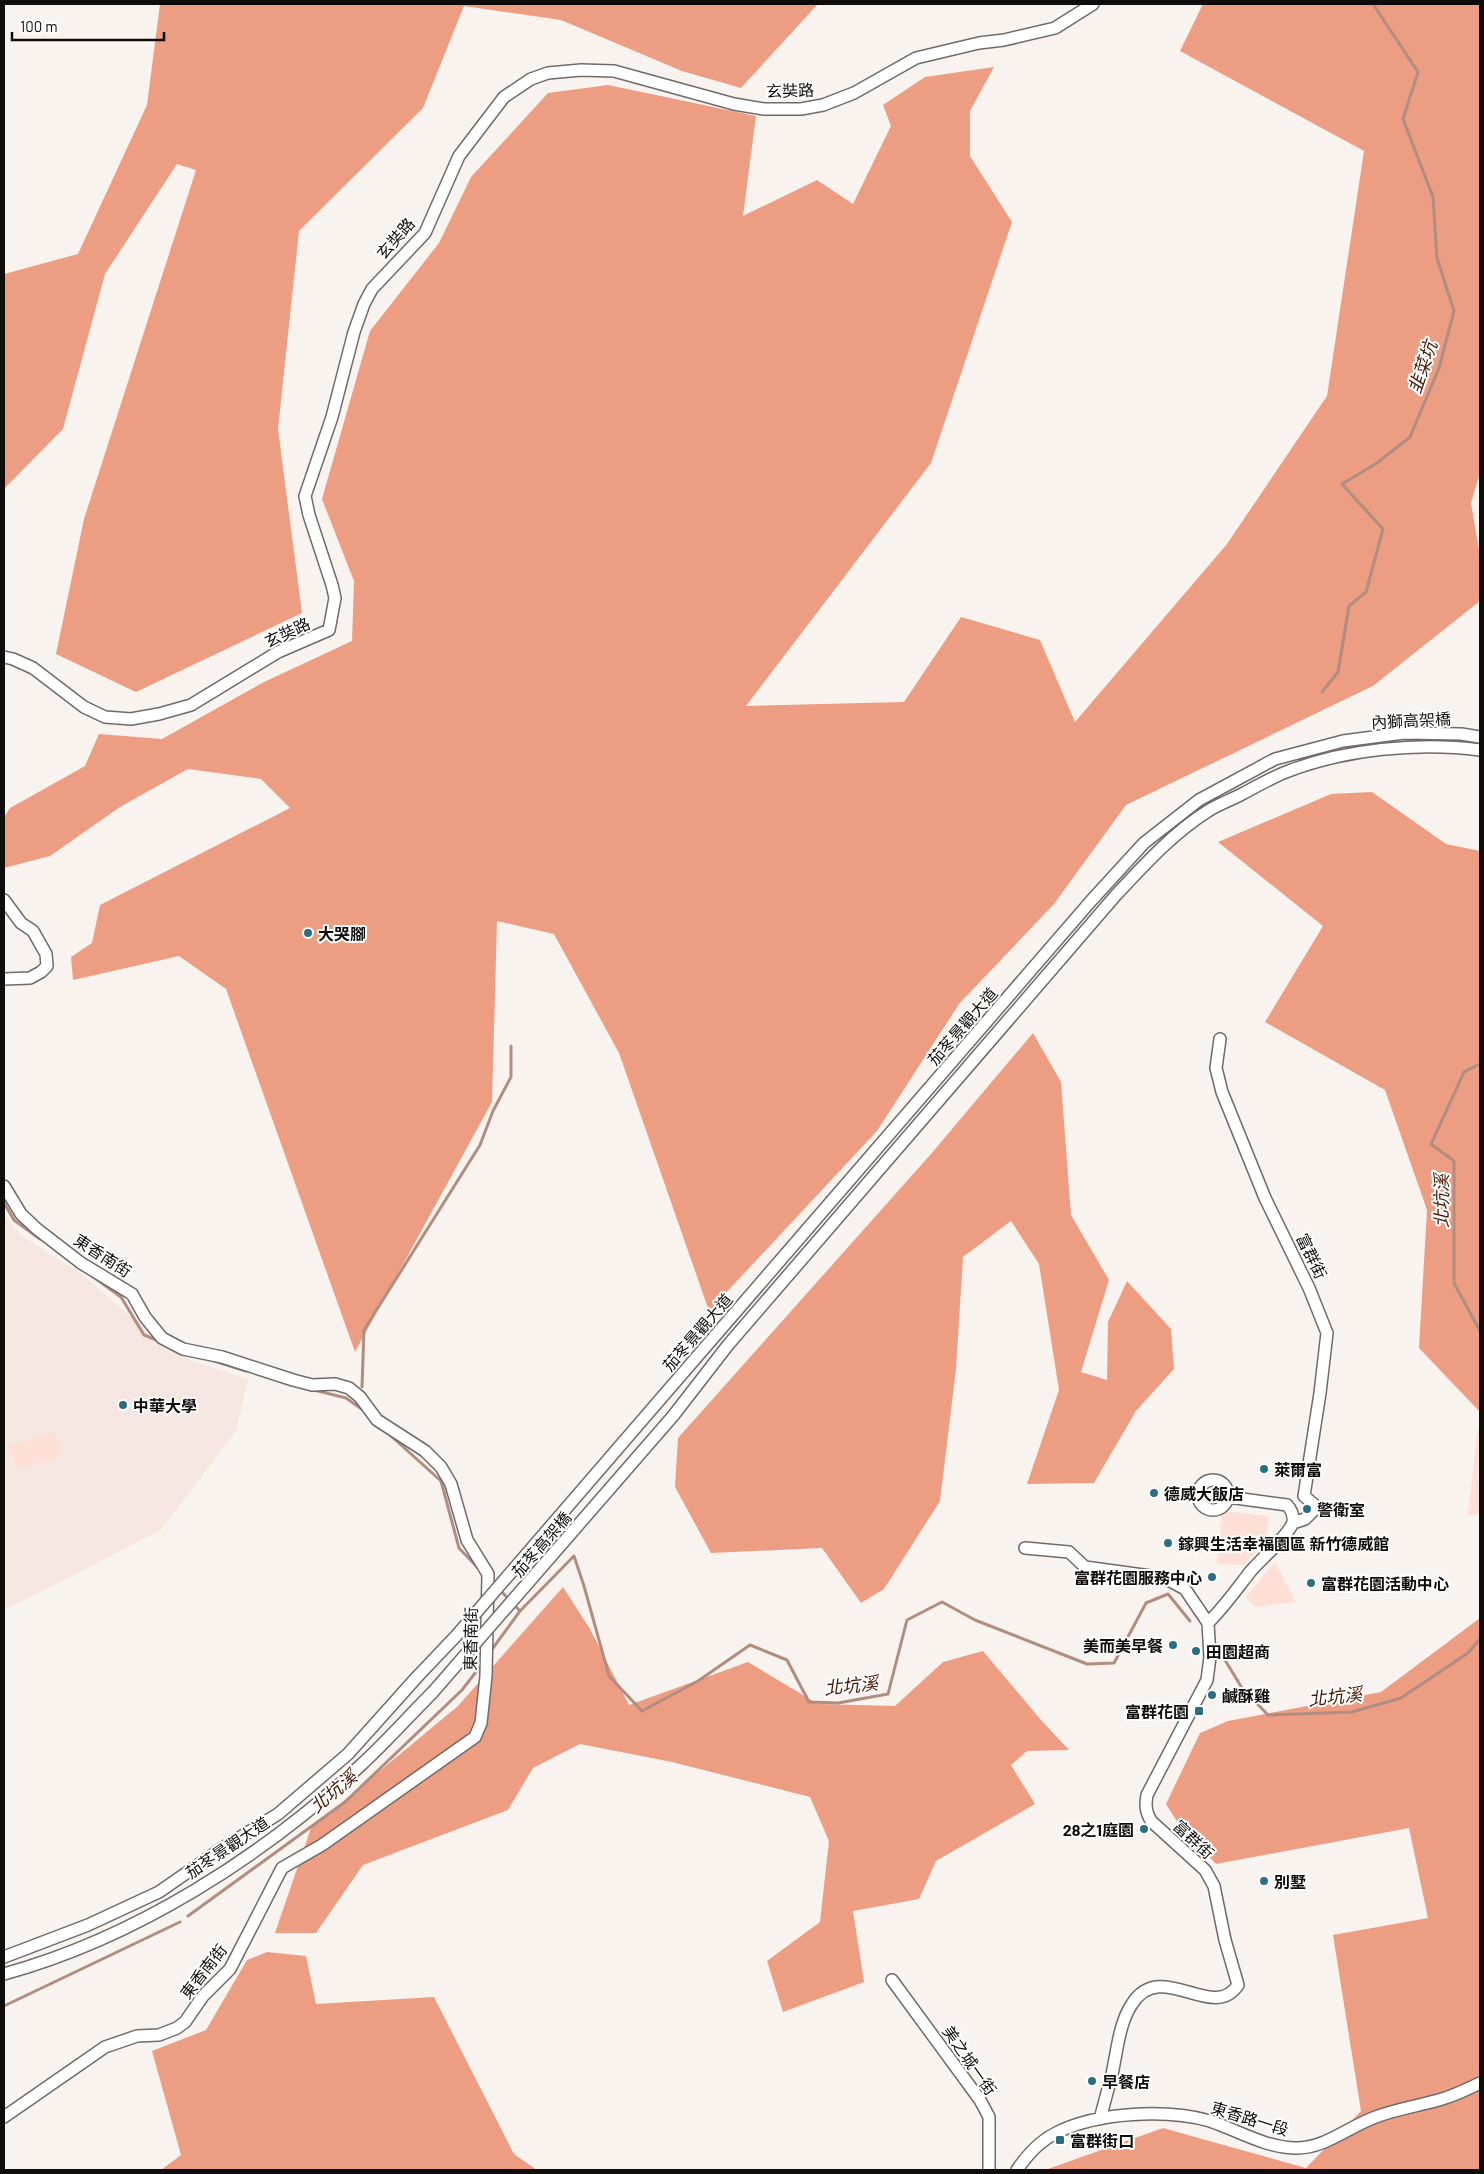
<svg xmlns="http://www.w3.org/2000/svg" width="1484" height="2174" font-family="Barlow,'Noto Sans TC',sans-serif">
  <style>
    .built { fill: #f5e6e1 }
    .green { fill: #fddfd5 }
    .forest { fill: #ed9d81 }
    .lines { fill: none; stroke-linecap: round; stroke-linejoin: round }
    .stream { stroke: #b18d81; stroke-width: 3 }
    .minor-casing { stroke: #706a68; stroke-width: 14 }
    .minor { stroke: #fff; stroke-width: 11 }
    .minor-bridge-casing { stroke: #706a68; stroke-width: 14; stroke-linecap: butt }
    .minor-bridge { stroke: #fff; stroke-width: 11 }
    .poi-dot { fill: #2a6e7f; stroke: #fff; stroke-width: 2 }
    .labels { text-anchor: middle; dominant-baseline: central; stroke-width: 4; stroke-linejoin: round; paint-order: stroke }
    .street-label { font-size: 16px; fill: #0f0d0c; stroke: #fff }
    .poi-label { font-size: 16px; font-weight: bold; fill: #0f0d0c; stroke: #fff; text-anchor: start }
    .water-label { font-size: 18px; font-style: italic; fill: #4a1905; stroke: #fff }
  </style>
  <rect width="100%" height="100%" fill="#f9f3f0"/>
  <path class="built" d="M4 1215 22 1236 84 1276 160 1342 192 1361 248 1379 236 1431 160 1531 4 1610Z"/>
  <path class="green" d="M1478 1427 1480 1430V1514L1468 1515Z
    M55 1433 61 1457 17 1469 10 1445Z
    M1222 1511 1269 1516 1266 1541 1243 1565 1217 1564Z
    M1275 1562 1296 1602 1255 1607 1246 1597Z"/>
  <path class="forest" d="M160 4H818L741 88 682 71 561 20 464 6 423 108 299 231 278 429 302 613 136 692 56 654 84 519 196 170 177 164 105 274 63 429 4 489V274L78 254 147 105Z
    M1203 4H1480V473L1471 503 1480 555V601L1373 686 1126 805 1054 904 959 1004 877 1131 709 1311 619 1053 554 934 497 921 492 1102 355 1352 226 989 179 956 73 980 71 957 92 943 100 905 290 808 261 779 188 769 120 807 50 856 4 868V817L10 808 85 766 99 734 162 739 264 682 352 641 354 581 322 499 370 331 439 243 471 177 548 93 608 85 756 116 743 216 817 180 853 204 891 126 883 105 925 77 994 67 970 111V156L1012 222 931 463 746 706 904 702 961 617 1040 640 1075 722 1227 544 1327 396 1364 151 1180 51Z
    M1372 792 1446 844 1480 851V1412L1419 1348 1427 1210 1385 1090 1265 1022 1323 926 1218 842 1331 794Z
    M1033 1033 1061 1082 1071 1215 1109 1280 1081 1372 1107 1380 1108 1322 1127 1281 1171 1329 1174 1369 1136 1411 1094 1483 1027 1484 1059 1390 1039 1264 1011 1221 963 1257 956 1369 940 1501 884 1589 861 1603 822 1548 711 1553 675 1487 678 1438 931 1154Z
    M563 1587 590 1629 629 1705 748 1662 818 1704 895 1706 943 1662 983 1651 1041 1720 1069 1750 1027 1751 1011 1765 1035 1804 936 1861 919 1899 853 1911 864 1982 783 2012 767 1961 820 1922 829 1841 810 1797 672 1762 580 1744 533 1768 508 1810 363 1865 316 1933H275L311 1828 458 1706Z
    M1480 1618V2170H1045L1163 2128 1306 2168 1361 2111 1333 1935 1428 1918 1409 1828 1216 1864 1178 1823 1166 1804 1200 1733 1228 1721 1381 1692Z
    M267 1952 306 1956 316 2004 434 1997 514 2154 537 2170H161L181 2155 152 2051 206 2030 247 1960Z"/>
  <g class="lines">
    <path class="stream" d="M1322 692 1338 672 1349 606 1366 592 1383 529 1342 484 1377 463 1410 437 1439 368 1454 311 1437 258 1433 197 1403 119 1418 72 1373 4
      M1480 1064 1464 1072 1431 1144 1454 1161V1283L1480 1331
      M4 1203 14 1220 40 1239
      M92 1276 121 1297 144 1335 159 1341
      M211 1360 246 1371
      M362 1387 364 1330 480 1145 493 1111 511 1077V1046
      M310 1389 346 1398 363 1410
      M390 1435 441 1481 459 1548 478 1568
      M499 1589 520 1611
      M1214 1642 1242 1688 1268 1715 1352 1712 1401 1698 1468 1653 1480 1639
      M493 1648 520 1611 574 1556 584 1586 609 1676 642 1711 698 1681 750 1645 787 1660 809 1702 838 1703 888 1694 907 1620 942 1602 975 1620 1087 1664 1114 1663 1146 1603 1168 1594 1190 1621
      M188 1916 345 1802 462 1690 479 1668
      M4 2006 180 1922"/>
    <g class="minor-casing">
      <path id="minor" d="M4 657 13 659 33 668 84 707 105 717 131 719 159 714 191 705 278 652 329 630 335 598 332 585 309 515 305 496 332 417 354 332 364 304 372 289 425 233 459 156 504 97 531 79 548 73 581 70 614 71 734 104 764 109H801L823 105 854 93 916 58 979 43 1004 40 1055 28 1093 4
        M4 900 21 923 33 931 46 954 47 966 41 972 30 978 4 979
        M1220 1039 1216 1068 1222 1092 1265 1198 1309 1288 1327 1333 1320 1393 1304 1496 1317 1507 1305 1519 1293 1523
        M4 1186 21 1214 37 1229 81 1263 132 1294 145 1317 162 1338 183 1349 222 1357 293 1380 312 1385 335 1384 349 1388 360 1397 377 1420 425 1451 441 1467 451 1484 467 1540 488 1574 486 1676 481 1723 475 1737 322 1845 282 1868 230 1969 203 1996 185 2022 177 2028 159 2035 137 2036 105 2047 4 2117
        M657 1403 1090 902 1144 843 1199 800 1275 759 1343 741 1404 733 1461 734 1480 737
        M673 1416 728 1345 1116 895C1144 865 1173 833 1208 811 1219 804 1231 800 1242 794 1257 786 1271 778 1286 772 1344 749 1419 742 1480 750
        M1198 1495a15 15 0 1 1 30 0a15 15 0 1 1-30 0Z
        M1025 1548 1069 1552 1085 1567 1165 1578 1185 1589 1208 1623
        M4 1957 88 1925 159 1892 218 1851 278 1814 348 1754 417 1677
        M4 1974C135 1938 262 1857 361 1765 386 1742 409 1716 433 1692
        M892 1980 980 2100 989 2117V2170
        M1100 2119C1104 2104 1108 2089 1112 2074 1117 2052 1119 2023 1132 2004 1161 1958 1213 2023 1238 1985L1225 1940 1214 1886 1205 1870 1151 1821C1146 1812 1145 1806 1147 1795L1207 1680 1210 1657 1208 1623C1224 1607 1236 1590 1250 1572 1259 1561 1290 1534 1293 1522 1294 1516 1291 1509 1287 1505L1228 1497
        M1017 2170C1027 2155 1041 2140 1058 2132 1099 2112 1166 2109 1210 2121 1237 2130 1266 2148 1296 2148 1325 2148 1347 2128 1373 2118 1395 2109 1419 2106 1442 2099 1455 2095 1468 2089 1480 2083"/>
    </g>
    <use href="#minor" class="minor"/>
    <g class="minor-bridge-casing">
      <path id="minor-bridge" d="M417 1677 456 1636 657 1403
        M433 1692 673 1416"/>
    </g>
    <use href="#minor-bridge" class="minor-bridge"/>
  </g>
  <g class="poi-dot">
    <circle cx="308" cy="933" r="5"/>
    <circle cx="123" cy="1405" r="5"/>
    <circle cx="1264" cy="1469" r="5"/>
    <circle cx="1154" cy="1493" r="5"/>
    <circle cx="1307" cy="1509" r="5"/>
    <circle cx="1168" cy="1543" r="5"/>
    <circle cx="1212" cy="1577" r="5"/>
    <circle cx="1311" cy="1583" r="5"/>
    <circle cx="1173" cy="1645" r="5"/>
    <circle cx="1196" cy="1651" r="5"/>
    <circle cx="1212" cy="1695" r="5"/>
    <rect x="1194" y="1706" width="10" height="10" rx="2.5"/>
    <circle cx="1144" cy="1829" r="5"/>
    <circle cx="1264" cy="1881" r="5"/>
    <circle cx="1092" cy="2081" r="5"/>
    <rect x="1055" y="2135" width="10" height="10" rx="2.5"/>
  </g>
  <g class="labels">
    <g class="street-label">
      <text transform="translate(790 90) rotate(-2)">玄奘路</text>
      <text transform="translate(395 238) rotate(-49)">玄奘路</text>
      <text transform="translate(287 632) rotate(-25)">玄奘路</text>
      <text transform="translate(1411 720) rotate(-3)">內獅高架橋</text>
      <text transform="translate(962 1026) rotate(-49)">茄苳景觀大道</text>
      <text transform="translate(103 1255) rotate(33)">東香南街</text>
      <text transform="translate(1312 1256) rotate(64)">富群街</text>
      <text transform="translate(697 1332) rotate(-49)">茄苳景觀大道</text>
      <text transform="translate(541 1544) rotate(-49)">茄苳高架橋</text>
      <text transform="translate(470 1639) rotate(-89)">東香南街</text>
      <text transform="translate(1194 1839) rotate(43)">富群街</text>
      <text transform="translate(227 1847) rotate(-34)">茄苳景觀大道</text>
      <text transform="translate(203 1971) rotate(-52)">東香南街</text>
      <text transform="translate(970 2060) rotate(55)">美之城一街</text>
      <text transform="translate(1250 2118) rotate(17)">東香路一段</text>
    </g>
    <g class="poi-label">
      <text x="318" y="933">大哭腳</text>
      <text x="133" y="1405">中華大學</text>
      <text x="1274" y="1469">萊爾富</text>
      <text x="1164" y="1493">德威大飯店</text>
      <text x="1317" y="1509">警衛室</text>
      <text x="1178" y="1543">鎵興生活幸福園區 新竹德威館</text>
      <text x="1202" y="1577" text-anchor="end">富群花園服務中心</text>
      <text x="1321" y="1583">富群花園活動中心</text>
      <text x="1163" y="1645" text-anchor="end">美而美早餐</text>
      <text x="1206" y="1651">田園超商</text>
      <text x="1222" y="1695">鹹酥雞</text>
      <text x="1189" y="1711" text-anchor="end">富群花園</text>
      <text x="1134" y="1829" text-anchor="end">28之1庭園</text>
      <text x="1274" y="1881">別墅</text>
      <text x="1102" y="2081">早餐店</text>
      <text x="1070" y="2140">富群街口</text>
    </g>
    <g class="water-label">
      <text transform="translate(1422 367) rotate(-71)">韭菜坑</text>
      <text transform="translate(1441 1201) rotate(-90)">北坑溪</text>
      <text transform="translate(851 1685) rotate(-6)">北坑溪</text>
      <text transform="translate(1335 1696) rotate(-6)">北坑溪</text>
      <text transform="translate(333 1791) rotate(-40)">北坑溪</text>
    </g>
  </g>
  <rect width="1484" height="2174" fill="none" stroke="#0f0d0c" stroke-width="10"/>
  <path d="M12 32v8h152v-8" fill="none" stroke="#0f0d0c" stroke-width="2.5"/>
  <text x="20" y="32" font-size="15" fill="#0f0d0c" stroke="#ffffff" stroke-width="4" paint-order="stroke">100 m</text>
</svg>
